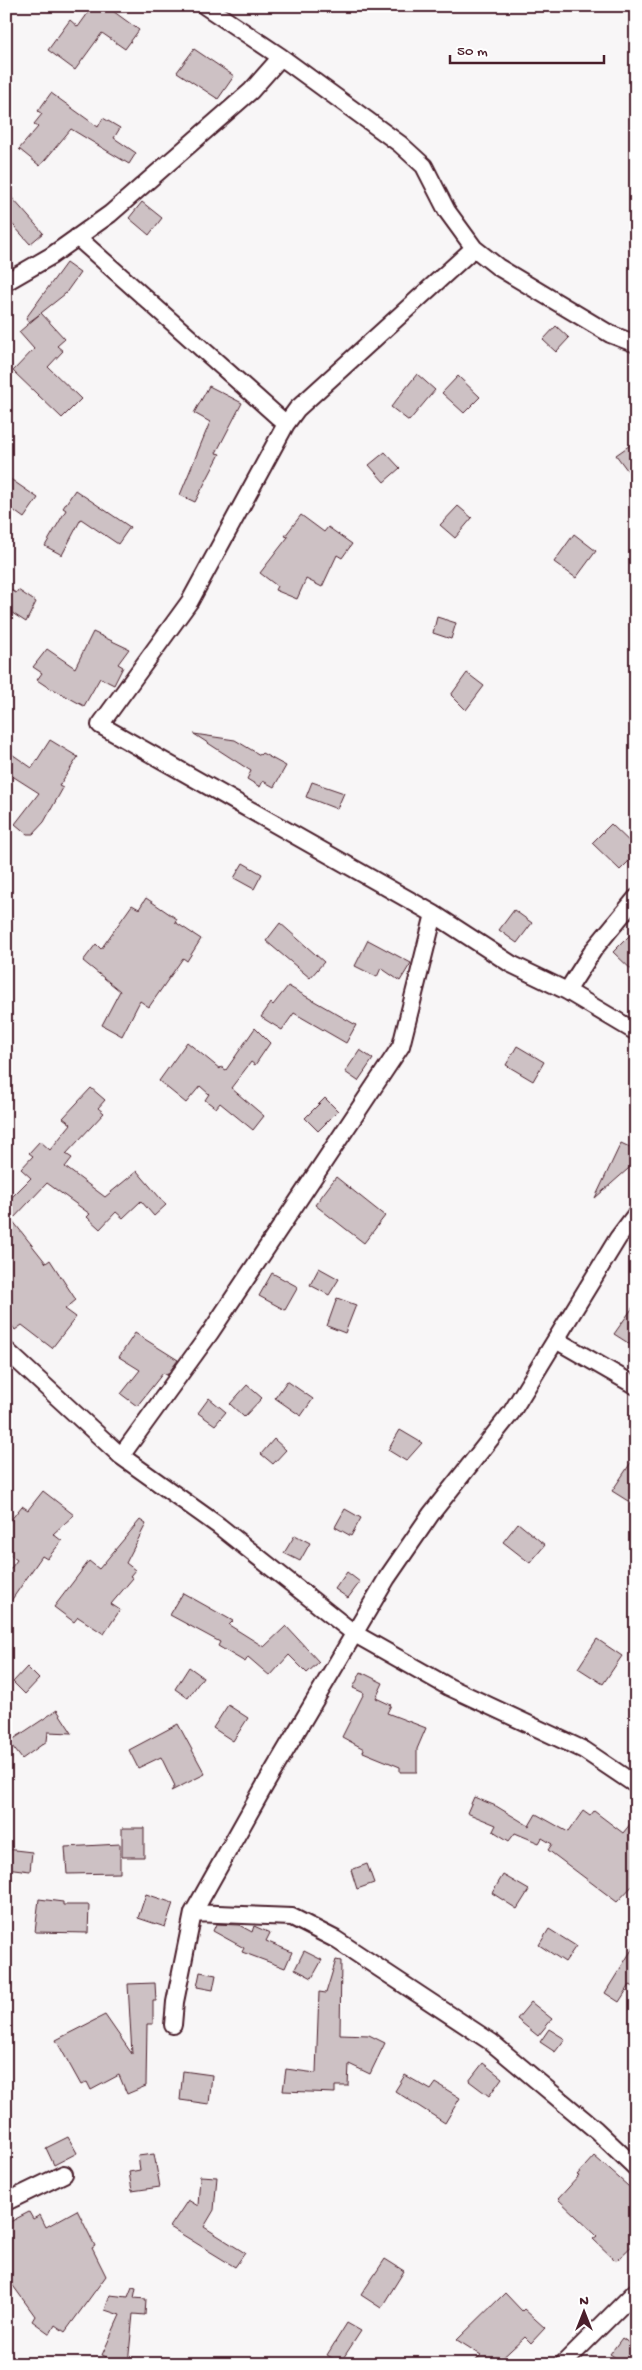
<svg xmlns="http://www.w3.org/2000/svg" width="642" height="2370" font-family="'Gochi Hand',sans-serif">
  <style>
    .building { fill: #cdc1c4; stroke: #4a1f2b }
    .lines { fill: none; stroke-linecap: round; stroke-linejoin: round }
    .street-casing { stroke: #4a1f2b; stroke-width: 20 }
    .street { stroke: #fff; stroke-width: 16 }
  </style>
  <rect width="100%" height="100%" fill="#f8f6f7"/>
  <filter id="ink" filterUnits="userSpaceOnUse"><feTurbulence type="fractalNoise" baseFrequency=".02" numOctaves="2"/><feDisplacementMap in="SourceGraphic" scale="10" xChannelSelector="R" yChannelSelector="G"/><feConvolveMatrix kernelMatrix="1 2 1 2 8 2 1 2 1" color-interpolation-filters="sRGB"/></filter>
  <g filter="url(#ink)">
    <path class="building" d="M93 6H106L139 30 125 49 102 33 75 70 48 50 70 20 78 27Z
      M194 49 234 76 218 99 177 72Z
      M51 93 98 127 103 118 120 128 114 138 136 153 129 164 71 129 40 166 19 149 38 127 34 124 42 114 38 111Z
      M6 191 43 233 30 244 6 217Z
      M142 202 162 218 149 235 129 218Z
      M66 263 80 273 65 294 41 313 65 339 57 346 63 351 48 367 81 399 62 418 13 371 34 349 19 332 40 314 29 322 26 318Z
      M556 326 569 338 556 352 543 340Z
      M417 374 435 390 409 421 391 407Z
      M458 376 480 397 464 413 442 393Z
      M209 386 242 403 216 453 220 454 195 502 180 495 210 422 194 413Z
      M636 441V482L616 455Z
      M385 452 400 468 384 482 369 465Z
      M6 476 38 498 24 518 6 505Z
      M75 490 130 527 118 544 81 519 62 555 45 546 66 510 63 508Z
      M458 506 472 518 455 538 440 525Z
      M301 515 324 532 328 527 352 544 342 558 337 555 322 587 306 579 297 599 275 590 277 586 260 573 288 537 285 536Z
      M574 534 596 551 576 578 554 562Z
      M6 587 16 593 18 590 36 602 26 622 6 609Z
      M437 617 456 623 451 639 433 633Z
      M93 632 129 649 118 664 123 667 114 685 100 678 84 706 53 689 52 690 37 680 42 673 33 667 47 649 75 668Z
      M467 673 484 686 466 710 451 695Z
      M194 734 235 740 260 755 262 753 286 766 274 787 263 781 260 787 247 779 251 771Z
      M50 740 78 757 59 786 63 788 44 822 33 834H27L15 824 39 793 6 772V750L32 768Z
      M312 782 344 793 337 809 306 797Z
      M611 824 636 848V854L620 870 592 843Z
      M243 863 262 874 254 889 234 878Z
      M146 898 177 919 175 922 201 939 187 961 183 958 149 1007 140 1001 122 1036 102 1025 120 991 83 961 96 944 101 949 132 905 139 909Z
      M514 910 532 923 517 943 499 930Z
      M280 923 324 962 310 978 266 941Z
      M636 929V974L613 952Z
      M368 940 411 963 400 981 381 968 377 977 355 966Z
      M288 986 356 1025 346 1043 294 1013 282 1030 261 1017 271 1003 273 1005Z
      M255 1028 270 1043 255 1065 251 1062 231 1088 264 1116 253 1130 220 1103 216 1108 205 1100 209 1094 200 1086 186 1103 159 1081 187 1042 220 1069 221 1067 226 1070Z
      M517 1046 544 1062 533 1081 506 1065Z
      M360 1050 373 1059 358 1081 345 1072Z
      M91 1088 105 1100 98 1108 104 1113 66 1154 72 1158 65 1167 105 1197 137 1171 166 1205 154 1216 141 1201 123 1218 116 1212 100 1229 87 1217 90 1214 47 1183 12 1220 46 1263 50 1260 76 1300 65 1309 76 1317 52 1348 22 1325 15 1330 6 1317V1203L31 1178 21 1169 33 1156 29 1153 40 1141 50 1150 71 1124 63 1118Z
      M325 1098 338 1111 318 1131 305 1118Z
      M621 1143 636 1150V1162L595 1198Z
      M336 1177 385 1216 364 1243 315 1205Z
      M319 1268 339 1279 329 1295 310 1285Z
      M272 1273 298 1287 285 1310 259 1296Z
      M337 1298 356 1305 345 1333 327 1326Z
      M636 1303V1348L614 1334Z
      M135 1333 178 1360 167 1375 163 1373 137 1406 121 1394 140 1370 119 1357Z
      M287 1381 313 1399 301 1416 275 1398Z
      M247 1385 262 1398 244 1417 230 1404Z
      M209 1398 226 1412 215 1425 198 1413Z
      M400 1430 422 1443 406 1461 388 1450Z
      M274 1439 286 1450 273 1464 261 1454Z
      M636 1455V1506L612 1491Z
      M43 1491 74 1515 53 1534 62 1541 47 1559 42 1556 6 1608V1575L17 1560 6 1552V1526L22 1506 28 1510Z
      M345 1509 361 1518 351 1536 335 1527Z
      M140 1520 146 1524 126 1563 135 1570 130 1576 133 1578 111 1604 120 1610 104 1634 78 1617 74 1622 54 1607 89 1561 99 1569Z
      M518 1523 545 1545 530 1563 503 1542Z
      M295 1535 310 1543 300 1561 284 1553Z
      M347 1572 360 1582 348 1598 335 1589Z
      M183 1593 233 1621 229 1625 264 1647 286 1626 319 1662 307 1673 289 1655 270 1676 248 1657 245 1662 218 1646 220 1642 170 1615Z
      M597 1639 622 1656 603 1684 578 1668Z
      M27 1667 39 1679 25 1694 13 1682Z
      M189 1667 203 1677 188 1698 175 1689Z
      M361 1672 383 1683 376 1698 391 1705 387 1713 426 1728 417 1749V1772H400V1767L363 1752 364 1749 342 1737 364 1693 353 1688Z
      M228 1705 248 1718 233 1741 213 1728Z
      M57 1710 72 1733 48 1732 47 1741 22 1759 9 1742Z
      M178 1724 205 1774 171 1791 175 1786 161 1757 138 1768 129 1750Z
      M474 1797 496 1806 529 1826 536 1814 568 1832 583 1811 590 1816 594 1811 623 1833 636 1817V1882L617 1902 548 1850 552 1844 542 1838 539 1843 515 1833 509 1841 493 1831 496 1825 467 1813Z
      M122 1828H144V1857H122Z
      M120 1844V1873L67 1874 65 1847Z
      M6 1849 32 1852 30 1871 6 1868Z
      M367 1864 374 1883 357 1889 351 1870Z
      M503 1875 529 1890 517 1909 492 1893Z
      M146 1894 173 1903 165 1927 138 1918Z
      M39 1899 63 1902V1905H89L88 1933 35 1932Z
      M216 1924 239 1925 252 1932 254 1926 270 1933 266 1941 292 1952 285 1968 242 1952 244 1948 213 1931Z
      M549 1929 576 1946 565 1962 539 1945Z
      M636 1943V1988L630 1985 619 2002 605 1993Z
      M304 1951 322 1960 312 1978 295 1969Z
      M336 1960 341 1961 340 2034 369 2035 385 2043 370 2074 349 2064 348 2086H335V2093L283 2091 286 2069 316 2073 319 1992 326 1993Z
      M200 1972 216 1975 213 1990 197 1987Z
      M155 1983 156 2001H153V2024H147L146 2086 127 2094 119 2075 91 2090 87 2082 81 2085 56 2040 105 2015 132 2054 128 1984Z
      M531 2002 552 2019 538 2036 517 2019Z
      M549 2029 565 2039 555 2052 540 2042Z
      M483 2063 502 2078 489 2096 469 2081Z
      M183 2071 212 2075 209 2104 180 2100Z
      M405 2075 431 2090 436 2083 460 2098 445 2123 395 2091Z
      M68 2137 77 2153 54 2165 46 2148Z
      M154 2154 160 2187 132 2191 129 2172 140 2170 138 2156Z
      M594 2156 636 2193V2242L616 2261 593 2239 597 2236 558 2199 579 2176 577 2175Z
      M200 2176 217 2177 214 2210 204 2227 245 2253 235 2267 170 2227 188 2200 198 2206Z
      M77 2210 95 2246 92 2248 106 2276 65 2332 55 2325 50 2334 32 2321 35 2316 6 2276V2224L29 2212 33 2219 40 2215 46 2227Z
      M385 2259 404 2271 381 2308 361 2295Z
      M132 2287 136 2288 134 2298 146 2299 145 2315 133 2314 128 2364H123L102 2355 120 2315 105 2310 110 2295 128 2297Z
      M505 2293 522 2311 524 2309 545 2328 531 2343 525 2337 496 2364H472L481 2355 457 2340Z
      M347 2323 361 2331 340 2363 327 2355Z
      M622 2338 636 2348 625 2364 610 2354Z"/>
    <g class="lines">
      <g class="street-casing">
        <path id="street" d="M205 6 281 57 400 144 424 166 447 211 474 248 498 267 610 334 636 344
          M77 237 286 424
          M474 248 297 409 286 424 190 601 100 725 434 914 511 964 567 991 636 1032
          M6 282 51 256 110 214 251 91 281 57
          M567 991 594 949 636 898
          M556 1340 636 1386
          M6 1350 121 1456 219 1526 355 1634 449 1687 584 1750 636 1785
          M121 1456 210 1333 401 1046 434 914
          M193 1913 292 1917 335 1939 491 2042 596 2130 636 2168
          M173 2025 175 2002 193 1913 265 1785 387 1578 431 1514 511 1413 618 1238 636 1214
          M6 2202 64 2174
          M563 2364 636 2291"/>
      </g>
      <use href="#street" class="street"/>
    </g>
  </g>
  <rect width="642" height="2370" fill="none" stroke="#fff" stroke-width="25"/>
  <rect x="12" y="12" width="617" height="2345" fill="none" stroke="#4a1f2b" stroke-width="2" filter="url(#ink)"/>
  <g transform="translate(584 2312)" stroke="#ffffff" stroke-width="4" paint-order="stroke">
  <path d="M0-4L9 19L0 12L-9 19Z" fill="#4a1f2b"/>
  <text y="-8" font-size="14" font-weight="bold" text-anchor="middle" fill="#4a1f2b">N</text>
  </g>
  <path d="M450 55v8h154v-8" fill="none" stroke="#4a1f2b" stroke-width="2.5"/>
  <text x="457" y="55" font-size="15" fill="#4a1f2b" stroke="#ffffff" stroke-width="4" paint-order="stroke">50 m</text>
</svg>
